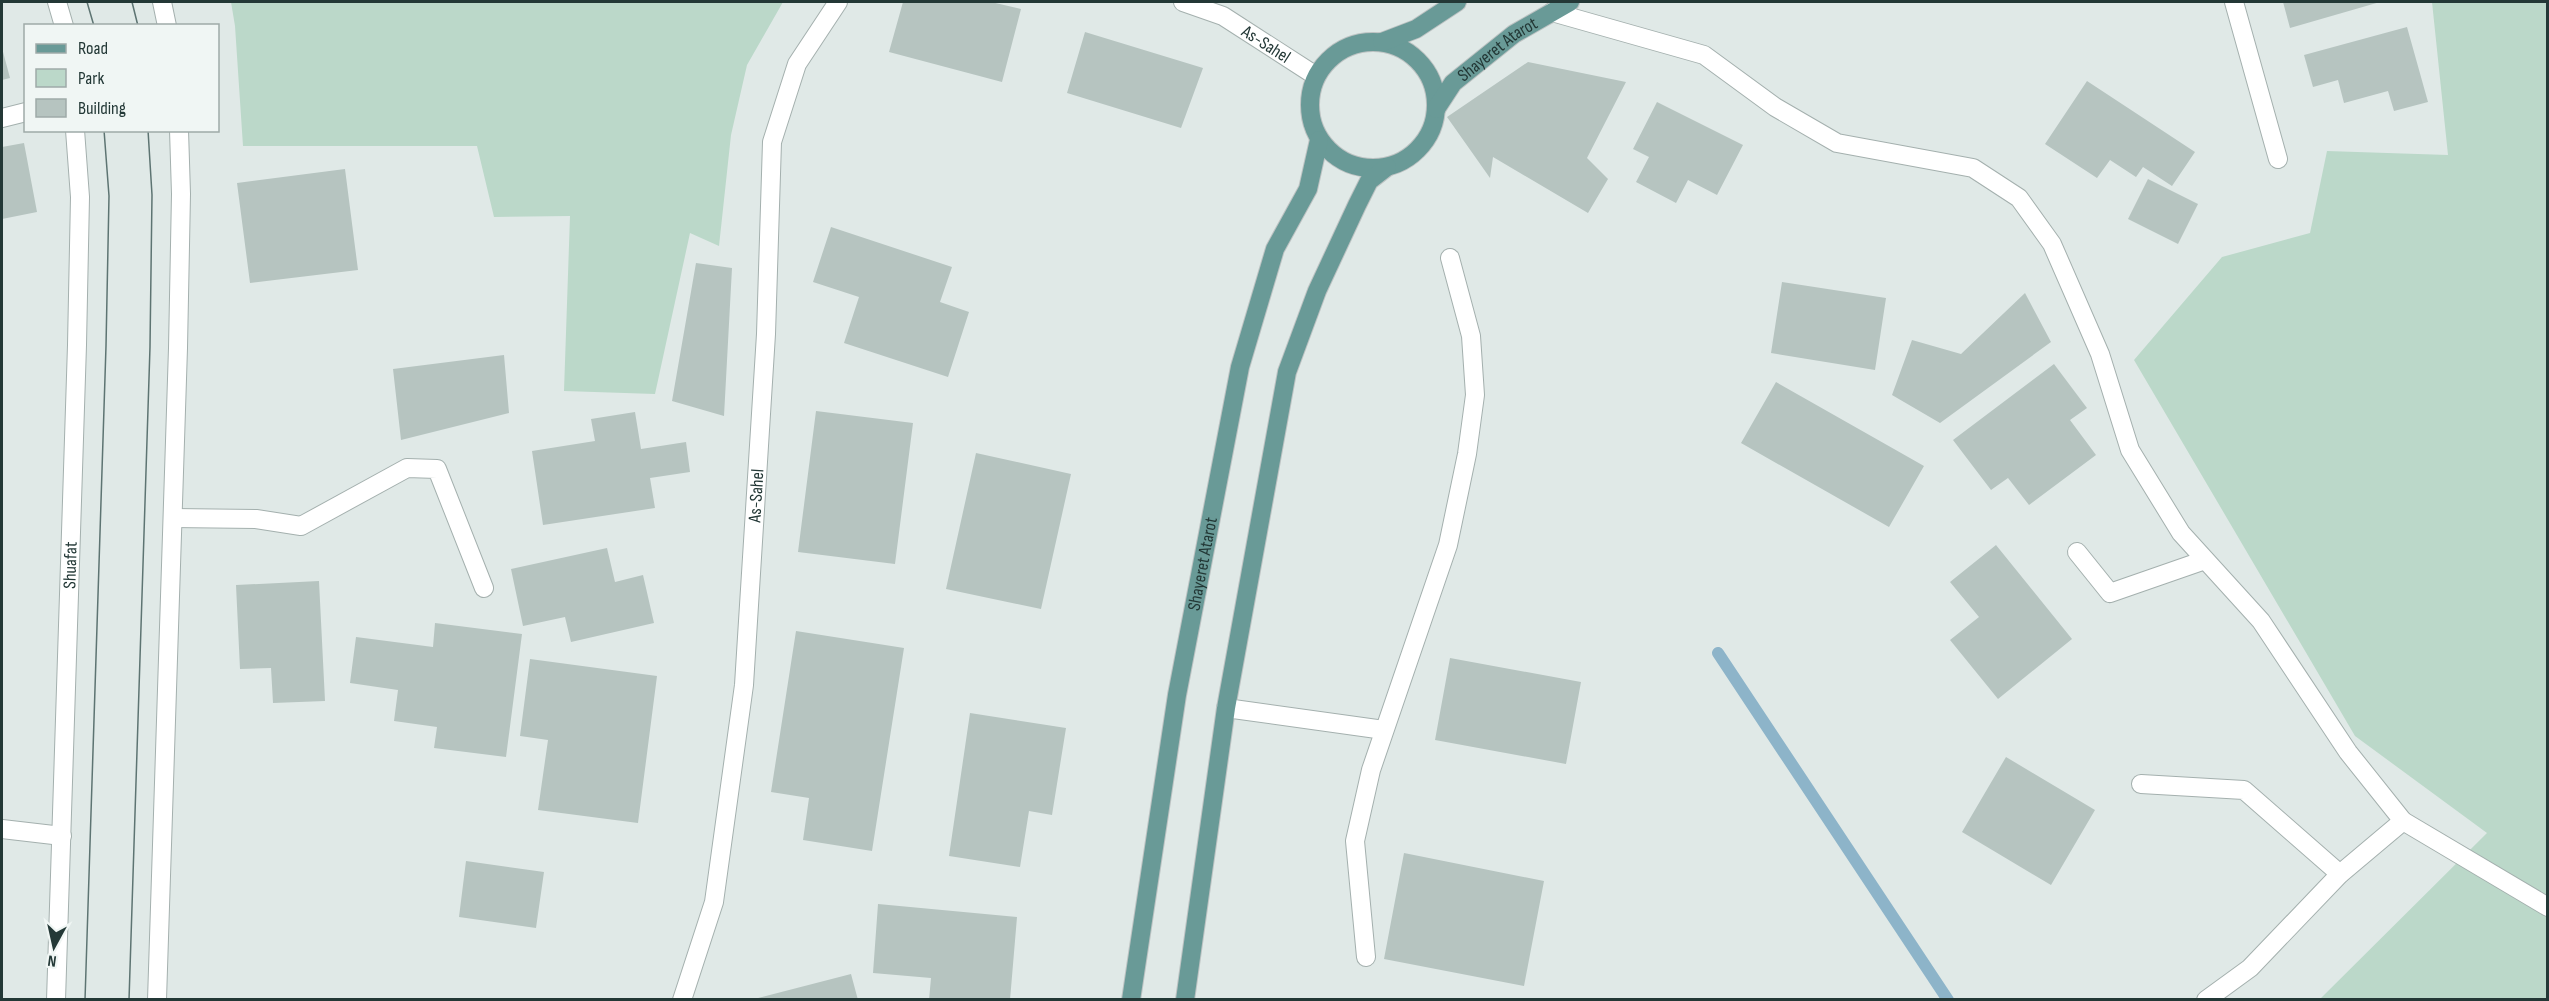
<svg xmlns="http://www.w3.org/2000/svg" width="2549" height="1001" font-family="'Sofia Sans Condensed',sans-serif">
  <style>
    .green { fill: #bbd8c9 }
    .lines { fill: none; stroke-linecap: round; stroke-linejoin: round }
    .stream { stroke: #8db4c9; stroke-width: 12 }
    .building { fill: #b6c4c0 }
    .minor-casing { stroke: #a4b0ae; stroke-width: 20 }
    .major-casing { stroke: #bdc3c3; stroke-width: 20 }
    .minor { stroke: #fff; stroke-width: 18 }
    .major { stroke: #699a97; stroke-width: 18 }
    .tram { stroke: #5d7472; stroke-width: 1.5 }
    .labels { text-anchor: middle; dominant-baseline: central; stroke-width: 5; stroke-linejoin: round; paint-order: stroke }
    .street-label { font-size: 18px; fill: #233836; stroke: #f0f6f4 }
  </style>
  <rect width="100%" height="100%" fill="#e0e9e7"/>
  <path class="green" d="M231 2H783L747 65 731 135 719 246 690 233 655 394 564 391 570 216 494 217 477 146H243L235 26Z
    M2432 2H2547V999H2320L2487 833 2355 736 2134 360 2222 257 2310 233 2327 151 2448 155Z"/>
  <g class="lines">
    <path class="stream" d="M1718 653 1948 1000"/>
  </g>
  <path class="building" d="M903 2H991L1021 9 1002 82 889 52Z
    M2283 2H2380L2290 28Z
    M2407 27 2428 102 2394 111 2388 91 2344 103 2338 80 2313 87 2304 55Z
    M1085 32 1203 68 1181 128 1067 93Z
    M2 48 10 78 2 80Z
    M1528 62 1626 82 1587 158 1608 179 1588 213 1493 157 1490 178 1447 117Z
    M2087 81 2195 152 2172 186 2143 167 2136 177 2110 160 2097 178 2045 144Z
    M1657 102 1743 145 1717 195 1688 180 1676 203 1636 182 1649 157 1633 149Z
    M24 143 37 212 2 219V147Z
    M345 169 358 270 250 283 237 183Z
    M2148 179 2198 204 2178 244 2128 219Z
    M831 227 952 267 940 302 969 312 948 377 844 343 859 297 813 282Z
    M696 263 732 268 724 416 672 401Z
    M1782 282 1886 298 1875 370 1771 353Z
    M2025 293 2051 342 1940 423 1892 395 1912 340 1961 354Z
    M504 355 509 413 401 440 393 369Z
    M2054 364 2087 408 2070 420 2096 455 2029 505 2008 478 1991 490 1953 440Z
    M1776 382 1924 466 1889 527 1741 443Z
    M816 411 913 423 895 564 798 552Z
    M635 412 641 449 686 442 690 472 650 478 655 508 543 525 532 451 595 441 591 419Z
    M976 453 1071 474 1041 609 946 589Z
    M1996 545 2072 639 1998 699 1950 640 1979 617 1950 582Z
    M607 548 615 582 643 575 654 623 571 642 565 617 523 626 511 569Z
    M319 581 325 701 273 703 271 668 240 669 236 585Z
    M435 623 522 634 506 757 434 748 437 727 394 721 398 690 350 683 356 637 433 647Z
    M796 631 904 648 872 851 803 840 809 798 771 792Z
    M1450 658 1581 682 1566 764 1435 740Z
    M530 659 657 676 638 823 538 810 548 740 520 736Z
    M970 713 1066 728 1052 815 1029 811 1020 867 949 856Z
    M2006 757 2095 810 2051 885 1962 832Z
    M1404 853 1544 881 1524 986 1384 959Z
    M466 861 544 872 536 928 459 917Z
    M878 904 1017 917 1010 1000H929L931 978 873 973Z
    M851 974 858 1000H754V999Z"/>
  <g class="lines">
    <g class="minor-casing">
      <g id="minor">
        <path d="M57 2 64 26"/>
        <path d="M162 2 167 26"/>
        <path id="s1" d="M1183 2 1223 16 1316 76"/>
        <path d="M2234 2 2278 159"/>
        <path d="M1552 12 1704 55 1775 107 1837 143 1973 168 2019 198 2052 244 2100 354 2130 450 2181 533 2261 621 2348 752 2403 821 2340 874 2250 968 2206 1000"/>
        <path d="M2 118 26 112"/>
        <path d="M173 518 256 519 301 526 407 468 437 469 484 588"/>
        <path d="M2077 552 2110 593 2205 560"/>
        <path d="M1226 708 1384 730"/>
        <path d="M2141 784 2244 790 2340 874"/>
        <path d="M2403 821 2548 907"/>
        <path d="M2 829 62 836"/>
        <path d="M1366 957 1355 841 1371 770 1448 545 1467 454 1475 395 1471 336 1450 258"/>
        <path id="s2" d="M56 1000 77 345 80 197 75 130"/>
        <path d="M157 1000 178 348 181 194 179 130"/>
        <path id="s3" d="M682 1000 714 902 744 685 766 334 772 142 797 64 838 2"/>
      </g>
    </g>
    <g class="major-casing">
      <g id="major">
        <circle cx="1373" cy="105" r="63"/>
        <path d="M1382 42 1416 29 1457 2"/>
        <path id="s4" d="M1436 109 1453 83 1514 34 1570 2"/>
        <path id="s5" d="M1131 1000 1177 695 1240 367 1275 249 1308 189 1319 140"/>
        <path d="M1185 1000 1226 708 1287 372 1317 291 1357 205 1369 181 1387 167"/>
      </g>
    </g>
    <use href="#minor" class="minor"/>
    <use href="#major" class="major"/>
    <path class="tram" d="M87 2 94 26
      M132 2 138 26
      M85 1000 106 346 109 196 104 130
      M129 1000 150 347 152 195 148 130"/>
  </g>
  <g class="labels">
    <g class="street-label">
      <text stroke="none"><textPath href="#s1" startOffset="94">As-Sahel</textPath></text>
      <text stroke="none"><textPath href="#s4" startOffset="87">Shayeret Atarot</textPath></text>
      <text stroke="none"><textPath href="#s3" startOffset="512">As-Sahel</textPath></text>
      <text stroke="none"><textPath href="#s5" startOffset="442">Shayeret Atarot</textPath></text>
      <text stroke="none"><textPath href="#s2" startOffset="435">Shuafat</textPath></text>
    </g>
  </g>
  <rect width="2549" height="1001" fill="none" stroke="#233836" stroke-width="6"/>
  <rect x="24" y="24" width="195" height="108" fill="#f0f6f4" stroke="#9eaaa8" stroke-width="1.5"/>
  <rect x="36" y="44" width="30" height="9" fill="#699a97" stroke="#9eaaa8" stroke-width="1.5"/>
  <text x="78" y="54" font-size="18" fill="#233836">Road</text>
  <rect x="36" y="69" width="30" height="18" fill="#bbd8c9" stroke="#9eaaa8" stroke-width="1.5"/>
  <text x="78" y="84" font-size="18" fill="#233836">Park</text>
  <rect x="36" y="99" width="30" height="18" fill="#b6c4c0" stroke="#9eaaa8" stroke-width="1.5"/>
  <text x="78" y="114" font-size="18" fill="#233836">Building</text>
  <g transform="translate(54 947) rotate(188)" stroke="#f0f6f4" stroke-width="4.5" paint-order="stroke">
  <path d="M0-4.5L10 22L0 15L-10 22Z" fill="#233836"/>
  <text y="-9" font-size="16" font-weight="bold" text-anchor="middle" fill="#233836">N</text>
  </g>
</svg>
